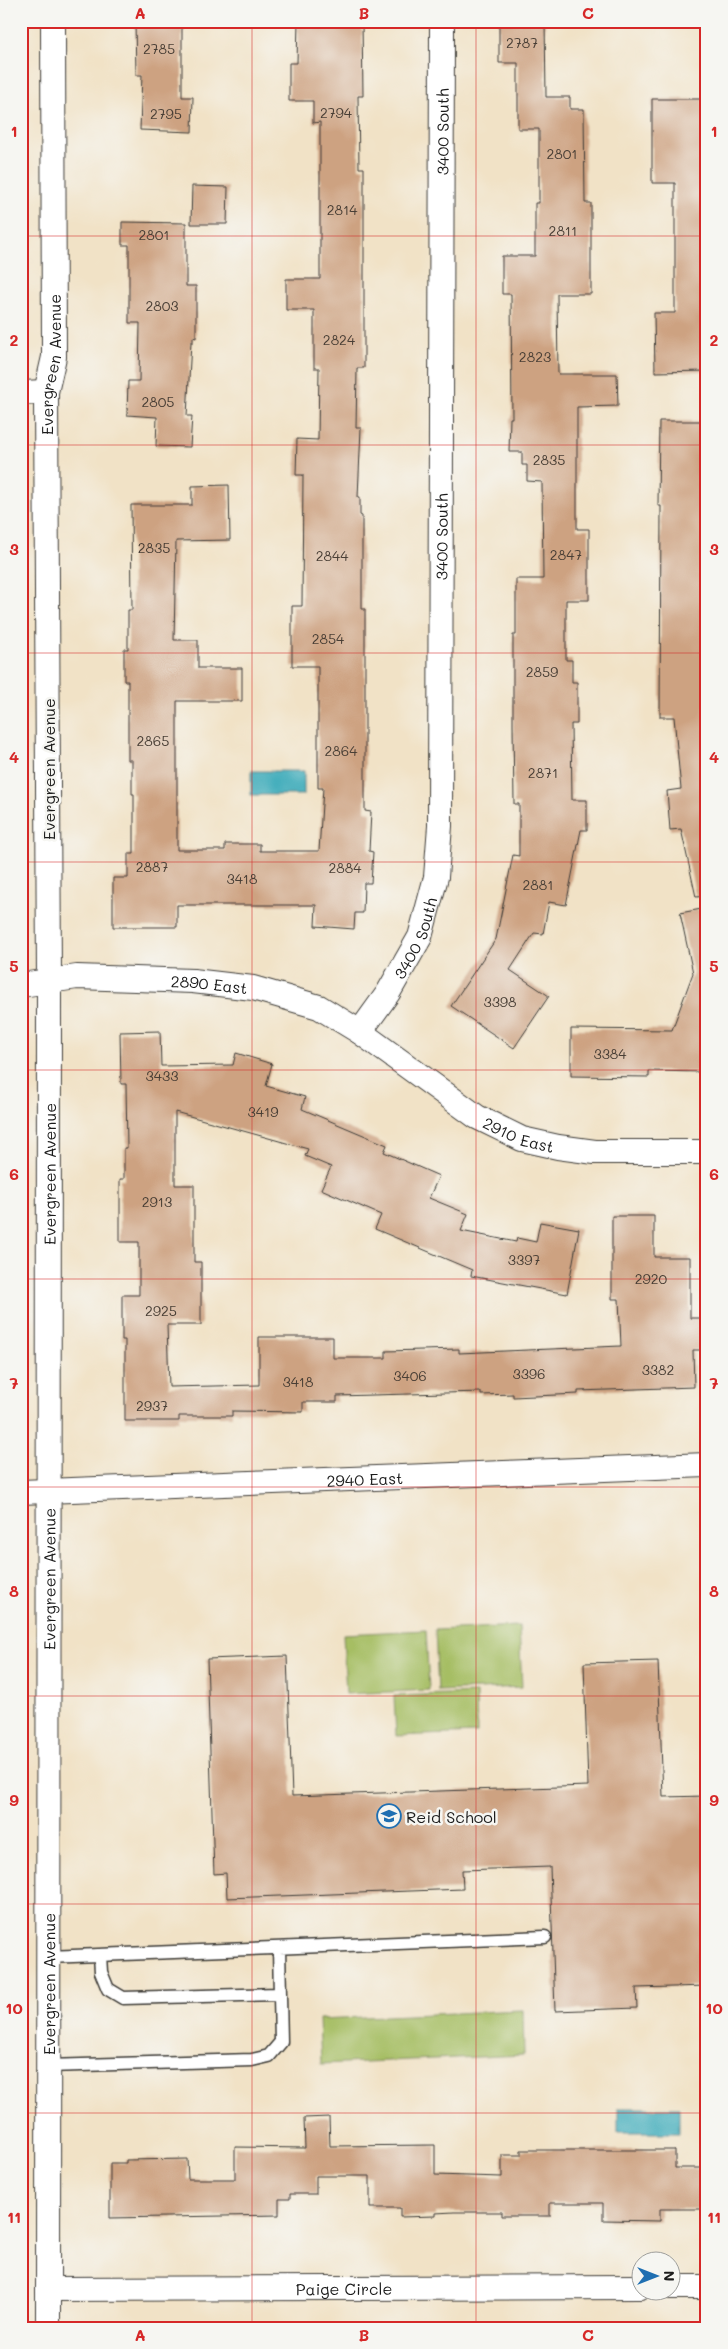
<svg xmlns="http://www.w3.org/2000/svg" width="728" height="2349" font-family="Mali,sans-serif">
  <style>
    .green { fill: #a6be63; stroke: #616d40 }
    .water { fill: #3cabba; stroke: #2c646b }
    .building { fill: #cda281 }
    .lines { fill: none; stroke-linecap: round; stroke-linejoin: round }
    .lane-casing { stroke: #3c3a36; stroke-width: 15 }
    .street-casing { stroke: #3c3a36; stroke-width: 26 }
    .lane { stroke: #fff; stroke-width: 12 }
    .street { stroke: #fff; stroke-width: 24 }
    .grid { fill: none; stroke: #d62828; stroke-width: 1; stroke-opacity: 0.55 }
    .labels { text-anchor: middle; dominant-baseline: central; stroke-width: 5; stroke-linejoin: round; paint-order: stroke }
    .number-label { font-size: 14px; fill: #483e35 }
    .street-label { font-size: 16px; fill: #1c1c1c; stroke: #f6f6f2 }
    .poi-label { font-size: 16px; fill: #1c1c1c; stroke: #f6f6f2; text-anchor: start }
    .neatline { fill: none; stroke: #d62828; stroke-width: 2 }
    .grid-label { font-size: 16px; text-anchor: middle; font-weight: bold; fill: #d62828 }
  </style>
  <rect width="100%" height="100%" fill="#f6f6f2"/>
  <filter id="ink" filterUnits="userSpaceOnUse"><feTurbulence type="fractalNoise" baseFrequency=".02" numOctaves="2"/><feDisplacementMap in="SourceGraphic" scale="10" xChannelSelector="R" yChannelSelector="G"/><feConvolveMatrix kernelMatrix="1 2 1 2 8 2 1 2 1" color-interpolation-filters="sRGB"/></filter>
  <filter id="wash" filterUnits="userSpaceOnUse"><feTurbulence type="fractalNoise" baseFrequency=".0096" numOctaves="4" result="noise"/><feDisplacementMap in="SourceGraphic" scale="20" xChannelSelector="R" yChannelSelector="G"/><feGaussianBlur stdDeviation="1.12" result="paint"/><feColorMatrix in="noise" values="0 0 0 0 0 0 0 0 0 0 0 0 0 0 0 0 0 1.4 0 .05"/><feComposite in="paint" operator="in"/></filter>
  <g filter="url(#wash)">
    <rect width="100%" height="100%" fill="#f1e2c6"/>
    <path class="green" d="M519 1626 522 1687 438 1691 435 1630Z
      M426 1630 429 1690 346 1694 343 1634Z
      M476 1693 477 1733 396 1736 394 1696Z
      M523 2010 524 2055 321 2064 319 2019Z"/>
    <path class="water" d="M251 771H304V795H251Z
      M618 2108H679V2133H618Z"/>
    <g id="blocks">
      <path class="building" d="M135 21H182V97H193L192 132 140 130 142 75H136Z
        M298 21H362L363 96H358L359 168H364V368H357L356 428H361L358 497H360V515L362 516V609H365V811L371 812 369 851 373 852 371 883H364L363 913H355L354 929 315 926 316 905H177V927H113V878H128V854H134V794H132V760H128V681H124V649H128V610H132L131 505H192V486L229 485 230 540 176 541 174 640H198V668H242V701H177V850H225V844H260V851H319L323 788H318V666H292V606H302L303 475H296L297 439 318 440 319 368H314V310H286V279H320V122L313 123V101H289V63H297Z
        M499 21H545L546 97H570V109H584L585 203H591V294H557L558 374H617L618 406 577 407V529H589V600H566V660H572V682H577V724H571L572 800H587V830H581L566 905 549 902 543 934 534 933 510 970 549 996 514 1048 451 1006 496 939 513 855 519 856V804H514L513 724V635H516V579H543L542 482 527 481V465H522V452H509L510 418H512L511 294H502V256H535V203H539V129H518V63H499Z
        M652 99H703V121H707V371L655 372 654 313H675V183H652Z
        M192 186 228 187 227 224H191Z
        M122 222 186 223V286H196V338L193 337V342H191L187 416H192L190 447 156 446 157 417 127 415 128 381H139L140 323H129V245H122Z
        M659 421H707V896L696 897 681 829 670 830 667 791 681 789 674 717H660L661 506H658Z
        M707 908V1036L702 1034V1072L649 1071V1077L571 1076V1029L672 1030 693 973 680 913Z
        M160 1031 161 1066 233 1065 236 1053 272 1064 266 1086 305 1097 302 1109 387 1145 384 1152 439 1176 429 1198 468 1214 461 1231 516 1242 517 1238 536 1242 540 1222 579 1229 567 1294 471 1276 472 1270 375 1229 381 1215 321 1189 331 1167 305 1156 308 1149 175 1112V1185H194V1262H201V1325H167L169 1387 259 1385V1337H333V1358H386V1351L459 1349V1353L621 1346 619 1299H612V1216H654V1257H690V1318H704L705 1350H693L694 1387 578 1391V1394L513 1397V1394L481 1395V1392L337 1396V1402H303V1412L232 1411V1416H179V1421H125V1340H122V1295H139V1242H120V1179H124V1148H127L126 1084H121L120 1032Z
        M287 1656 292 1796 588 1786 584 1663 658 1661 663 1797 707 1796V1986L636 1988 637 2008 555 2011 550 1867 462 1870 463 1889 227 1898 226 1873 214 1874 207 1659Z
        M329 2117 330 2146 435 2145V2175L502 2177V2155H521V2150H675V2168H706V2209H660V2221L603 2220V2203H550V2216H502V2212H454L435 2213V2216L400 2217V2208H370V2176H316V2194H290V2199H279V2215L110 2218V2163H126V2160L187 2159 188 2179H235V2147L305 2148 304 2118Z"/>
    </g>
  </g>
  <g filter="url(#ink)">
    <use href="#blocks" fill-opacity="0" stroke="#3c3a36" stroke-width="1"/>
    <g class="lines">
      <g class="lane-casing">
        <path id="lane" d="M100 1955 101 1972 108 1989 123 1998 280 1994
          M48 1957 545 1937
          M48 2066 252 2060 269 2056 281 2042 279 1948"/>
      </g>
      <g class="street-casing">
        <g id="street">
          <path d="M21 393 46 392"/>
          <path id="s1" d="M21 985 77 977 193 981 253 988 319 1007 360 1032 477 1117 522 1139 558 1147 595 1152H707"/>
          <path id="s2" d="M360 1032 388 993 420 937 436 877 440 826 442 21"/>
          <path id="s3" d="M21 1492 707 1465"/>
          <path d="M670 2287H707"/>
          <path id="s4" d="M48 2289 640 2287"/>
          <path id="s5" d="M48 2328 49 981 46 392 54 357 53 21"/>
        </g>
      </g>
      <use href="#lane" class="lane"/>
      <use href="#street" class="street"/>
    </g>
  </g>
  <path class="grid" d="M252 21V2328M476 21V2328M21 236H707M21 445H707M21 653H707M21 862H707M21 1070H707M21 1279H707M21 1487H707M21 1696H707M21 1904H707M21 2113H707"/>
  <defs>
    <g id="school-ring" transform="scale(1.25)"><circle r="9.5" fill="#f6f6f2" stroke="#1f6fb2" stroke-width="1.5"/><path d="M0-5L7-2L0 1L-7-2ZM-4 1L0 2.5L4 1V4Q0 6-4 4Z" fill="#1f6fb2"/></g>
  </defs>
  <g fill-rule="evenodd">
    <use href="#school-ring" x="389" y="1816"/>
  </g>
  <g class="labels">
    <g class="number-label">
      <text x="522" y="42">2787</text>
      <text x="159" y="48">2785</text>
      <text x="336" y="112">2794</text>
      <text x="166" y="113">2795</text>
      <text x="562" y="153">2801</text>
      <text x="342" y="209">2814</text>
      <text x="563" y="230">2811</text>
      <text x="154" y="234">2801</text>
      <text x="162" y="305">2803</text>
      <text x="339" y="339">2824</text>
      <text x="535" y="356">2823</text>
      <text x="158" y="401">2805</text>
      <text x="549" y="459">2835</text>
      <text x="154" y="547">2835</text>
      <text x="566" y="554">2847</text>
      <text x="332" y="555">2844</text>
      <text x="328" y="638">2854</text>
      <text x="542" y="671">2859</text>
      <text x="153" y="740">2865</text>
      <text x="341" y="750">2864</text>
      <text x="543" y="772">2871</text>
      <text x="152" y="866">2887</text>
      <text x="345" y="867">2884</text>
      <text x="242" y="878">3418</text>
      <text x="538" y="884">2881</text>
      <text x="500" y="1001">3398</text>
      <text x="610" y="1053">3384</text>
      <text x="162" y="1075">3433</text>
      <text x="263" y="1111">3419</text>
      <text x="157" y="1201">2913</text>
      <text x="524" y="1259">3397</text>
      <text x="651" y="1278">2920</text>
      <text x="161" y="1310">2925</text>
      <text x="658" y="1369">3382</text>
      <text x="529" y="1373">3396</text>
      <text x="410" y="1375">3406</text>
      <text x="298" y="1381">3418</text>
      <text x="152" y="1405">2937</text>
    </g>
    <g class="street-label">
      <text stroke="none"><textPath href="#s2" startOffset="920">3400 South</textPath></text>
      <text stroke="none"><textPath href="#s5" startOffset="1964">Evergreen Avenue</textPath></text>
      <text stroke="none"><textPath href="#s2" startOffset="515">3400 South</textPath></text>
      <text transform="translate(48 769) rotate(-90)">Evergreen Avenue</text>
      <text stroke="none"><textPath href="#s2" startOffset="110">3400 South</textPath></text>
      <text stroke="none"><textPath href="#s1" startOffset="189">2890 East</textPath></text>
      <text stroke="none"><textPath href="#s1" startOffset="540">2910 East</textPath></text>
      <text stroke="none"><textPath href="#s5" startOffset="1154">Evergreen Avenue</textPath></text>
      <text stroke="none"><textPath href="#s3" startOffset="344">2940 East</textPath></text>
      <text stroke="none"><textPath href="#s5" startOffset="749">Evergreen Avenue</textPath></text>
      <text stroke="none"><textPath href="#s5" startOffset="344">Evergreen Avenue</textPath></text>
      <text stroke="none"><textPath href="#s4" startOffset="296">Paige Circle</textPath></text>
    </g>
    <g class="poi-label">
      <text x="406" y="1816">Reid School</text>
    </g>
  </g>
  <rect width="728" height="2349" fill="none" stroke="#f6f6f2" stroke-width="55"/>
  <g transform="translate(656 2276) rotate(90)"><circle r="24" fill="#f6f6f2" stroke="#9f9f9c"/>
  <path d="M0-4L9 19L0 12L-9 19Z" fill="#1f6fb2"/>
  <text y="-8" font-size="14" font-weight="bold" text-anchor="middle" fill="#1c1c1c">N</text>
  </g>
  <rect x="28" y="28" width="672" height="2294" class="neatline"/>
  <g class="grid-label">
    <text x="140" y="19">A</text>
    <text x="364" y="19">B</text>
    <text x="588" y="19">C</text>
    <text x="14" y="137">1</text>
    <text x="714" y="137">1</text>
    <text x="14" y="346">2</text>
    <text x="714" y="346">2</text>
    <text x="14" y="555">3</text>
    <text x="714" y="555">3</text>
    <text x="14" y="763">4</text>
    <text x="714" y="763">4</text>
    <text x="14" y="972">5</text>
    <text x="714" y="972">5</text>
    <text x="14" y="1180">6</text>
    <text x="714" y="1180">6</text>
    <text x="14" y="1389">7</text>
    <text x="714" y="1389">7</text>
    <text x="14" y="1597">8</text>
    <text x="714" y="1597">8</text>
    <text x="14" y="1806">9</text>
    <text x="714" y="1806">9</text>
    <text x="14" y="2014">10</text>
    <text x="714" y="2014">10</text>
    <text x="14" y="2223">11</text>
    <text x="714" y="2223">11</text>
    <text x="140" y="2341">A</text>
    <text x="364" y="2341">B</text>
    <text x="588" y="2341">C</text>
  </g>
</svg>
